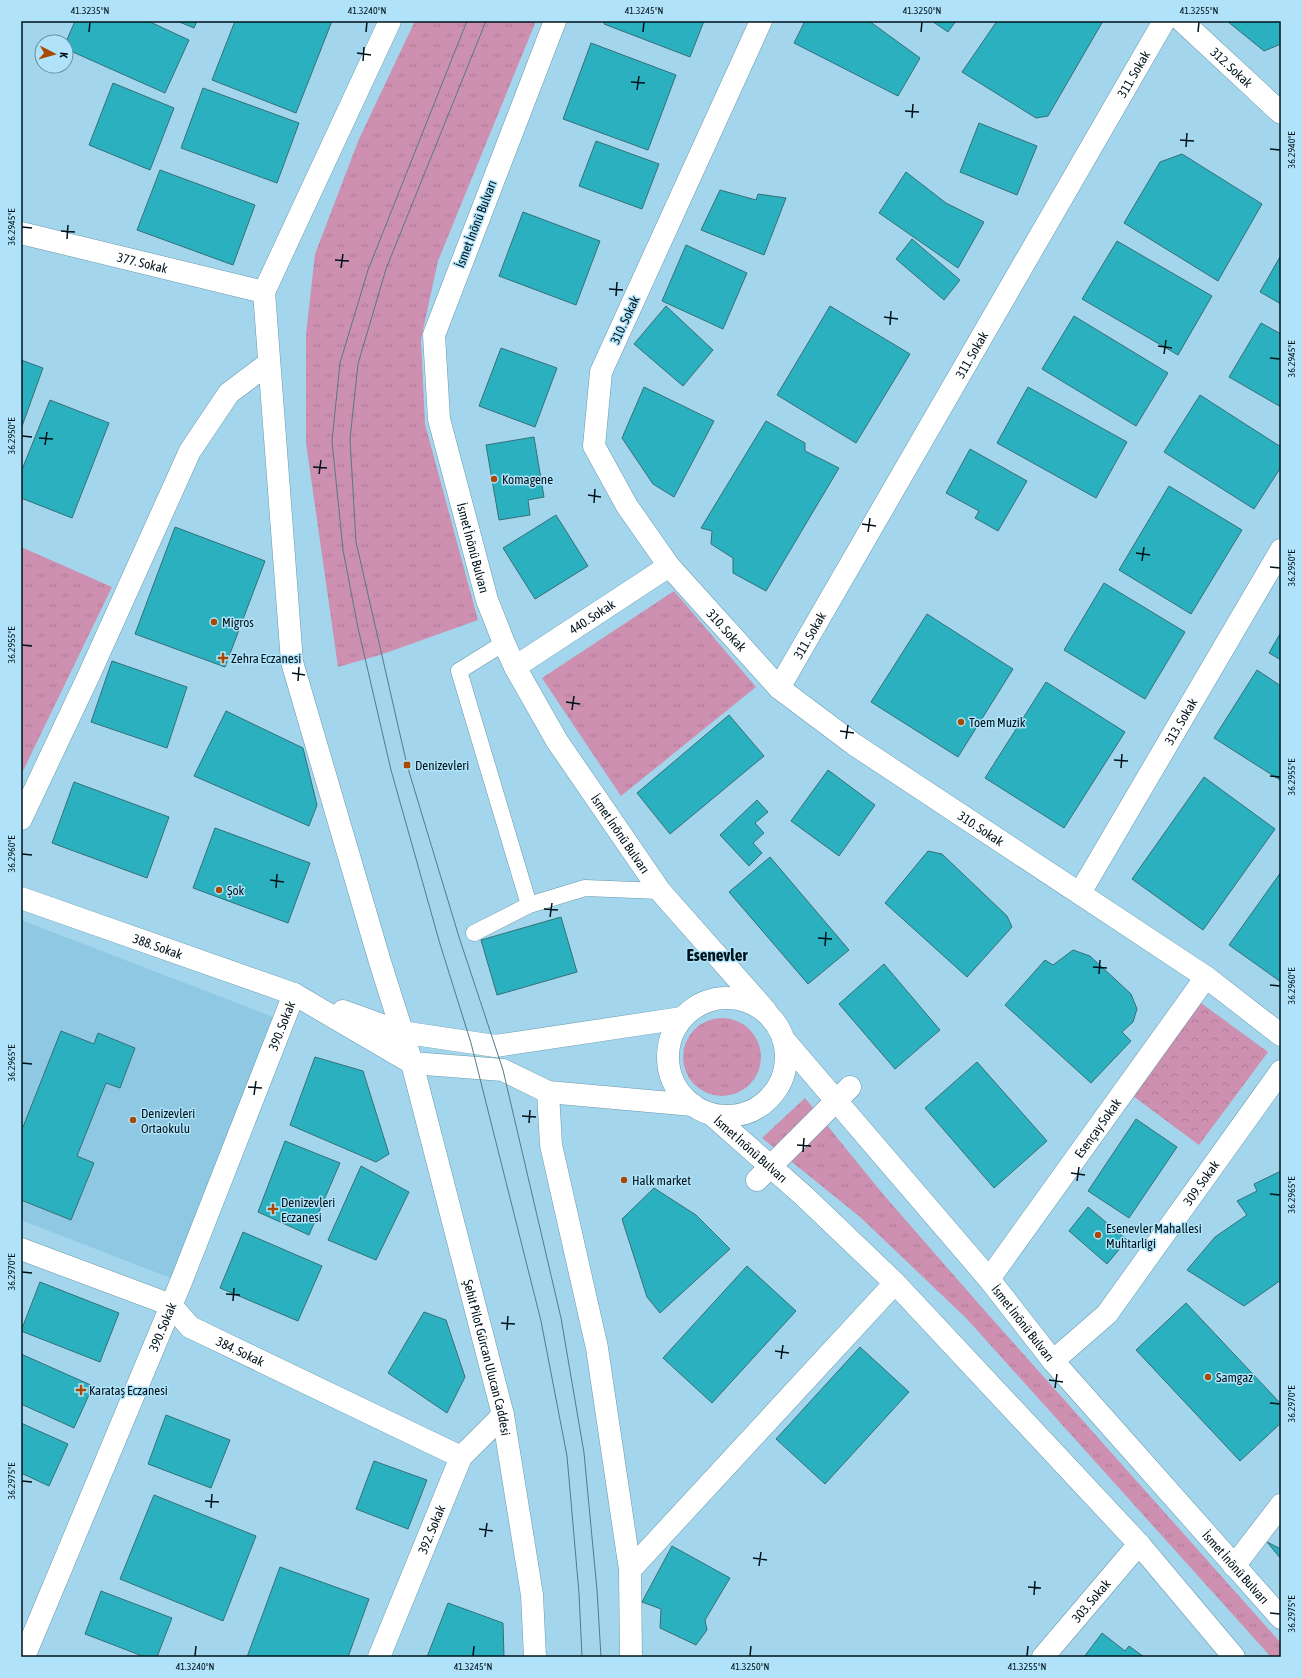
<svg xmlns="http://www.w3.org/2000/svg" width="1302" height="1678" font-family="'Asap Condensed',sans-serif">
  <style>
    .built { fill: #8ec8e2 }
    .grass { fill: url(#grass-tufts) }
    .forest { fill: url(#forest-crowns) }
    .building { fill: #2ab0bf; stroke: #367077 }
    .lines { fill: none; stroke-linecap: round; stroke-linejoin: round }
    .service-casing { stroke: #6899ae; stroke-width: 17 }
    .pedestrian-casing { stroke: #6899ae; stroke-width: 23 }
    .minor-casing { stroke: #6899ae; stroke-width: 23 }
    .tertiary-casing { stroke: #6899ae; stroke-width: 23 }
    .primary-casing { stroke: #6899ae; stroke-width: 23 }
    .service { stroke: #fff; stroke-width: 16 }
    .pedestrian { stroke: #fff; stroke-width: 22 }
    .minor { stroke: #fff; stroke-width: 22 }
    .tertiary { stroke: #fff; stroke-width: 22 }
    .primary { stroke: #fff; stroke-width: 22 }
    .tram { stroke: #567988; stroke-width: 1 }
    .ticks { fill: none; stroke: #01131a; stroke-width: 1.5 }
    .poi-dot { fill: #aa4904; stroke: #b0e3f9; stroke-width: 1.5 }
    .labels { text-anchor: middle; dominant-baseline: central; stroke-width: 3; stroke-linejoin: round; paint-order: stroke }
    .street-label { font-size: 13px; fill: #01131a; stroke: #b0e3f9 }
    .poi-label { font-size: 13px; fill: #01131a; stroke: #b0e3f9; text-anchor: start }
    .district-label { font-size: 17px; font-weight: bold; fill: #01131a; stroke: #b0e3f9 }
    .neatline { fill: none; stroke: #01131a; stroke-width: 1.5 }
    .ticks-label { font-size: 10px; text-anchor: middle; fill: #01131a }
  </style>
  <defs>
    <pattern id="grass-tufts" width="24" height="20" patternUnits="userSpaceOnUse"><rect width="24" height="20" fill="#ce90b1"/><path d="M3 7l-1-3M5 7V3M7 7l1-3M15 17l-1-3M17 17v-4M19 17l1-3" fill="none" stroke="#af7b98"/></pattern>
    <pattern id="forest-crowns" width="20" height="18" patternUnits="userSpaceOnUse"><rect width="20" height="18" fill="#ce90b1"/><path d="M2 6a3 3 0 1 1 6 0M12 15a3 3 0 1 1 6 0" fill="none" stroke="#af7b98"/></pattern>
  </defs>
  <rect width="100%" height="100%" fill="#a3d6ec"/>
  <path class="built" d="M21 920 284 1021 181 1282 21 1220Z"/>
  <path class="grass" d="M415 21H536L438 261 421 339 425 424 478 620 383 654 338 667 306 443V334L315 254 359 139Z
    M21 547 112 587 21 775Z
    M674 591 756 687 621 796 542 678Z
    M683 1057a39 39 0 1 1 78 0a39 39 0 1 1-78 0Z
    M805 1098 882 1193 978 1303 1281 1643V1657H1271L966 1318 859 1216 762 1138Z"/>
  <path class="forest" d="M1201 1003 1268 1052 1199 1145 1133 1096Z"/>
  <path class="building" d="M75 21H148L189 40 165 93 66 49V42Z
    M177 21H197L194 28Z
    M235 21H332L296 113 212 80Z
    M605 21H704L690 57 604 24Z
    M805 21H869L920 58 898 96 794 43Z
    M932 21H956L948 32Z
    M997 21H1103L1048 116 1036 118 962 72Z
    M1227 21H1281V44L1264 51Z
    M591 43 676 75 648 150 563 119Z
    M113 83 174 108 150 170 89 145Z
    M203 88 299 123 277 183 181 148Z
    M979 123 1037 146 1017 195 960 172Z
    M596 141 659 164 642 209 579 186Z
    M1182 154 1262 204 1218 281 1124 223 1160 162Z
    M160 170 255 205 233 265 137 230Z
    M906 172 946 203 984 222 958 268 879 213Z
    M720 190 756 200 758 194 786 198 764 255 701 230Z
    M523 212 600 241 576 305 499 276Z
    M912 239 960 280 944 300 896 259Z
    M1117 241 1212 296 1178 355 1082 299Z
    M686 245 747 273 723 329 662 301Z
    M1281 255V304L1260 292Z
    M666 306 713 350 683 386 634 344Z
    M830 306 910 354 856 443 777 395Z
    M1074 316 1168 373 1136 426 1042 369Z
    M1261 323 1281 334V407L1229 377Z
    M501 348 557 368 535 427 479 406Z
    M21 360 43 368 21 429Z
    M644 387 714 421 674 497 653 484 622 438Z
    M1028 387 1127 442 1096 498 997 443Z
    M1200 395 1281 447V467L1254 509 1164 452Z
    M50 400 109 423 72 518 21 498V472Z
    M766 421 805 443V451L839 468 766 591 733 573V558L711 544 712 531 701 528Z
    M534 437 544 497 528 500 530 515 499 520 486 445Z
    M970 449 1027 481 998 531 975 518 979 511 946 493Z
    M1169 486 1242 530 1191 614 1119 570Z
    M556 515 588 566 535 599 503 548Z
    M175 527 265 561 225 667 135 634Z
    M1104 583 1185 632 1145 699 1064 650Z
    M927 614 1013 669 958 757 871 702Z
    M1281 632V660L1269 653Z
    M112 661 187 687 167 748 91 722Z
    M1257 670 1281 686 1280 780 1214 738Z
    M1046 682 1125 732 1064 828 985 778Z
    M226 711 303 748 317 805 309 826 194 776Z
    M729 715 764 756 670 834 637 793Z
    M828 770 875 805 839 856 791 821Z
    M1204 777 1275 829 1203 930 1132 879Z
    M74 782 169 817 147 878 52 843Z
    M757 800 768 812 755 823 764 833 753 843 762 853 749 866 720 835Z
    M215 828 310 863 288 923 193 888Z
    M928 851 942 854 1007 916 1012 927 967 977 885 903Z
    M770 857 849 950 808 984 729 892Z
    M1281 872V982L1229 945Z
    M561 917 577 972 497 995 481 940Z
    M1073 950 1090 956 1131 994 1137 1009 1133 1022 1122 1032 1131 1041 1091 1083 1005 1005 1045 960 1053 965Z
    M884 964 940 1030 895 1069 839 1004Z
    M61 1031 94 1044 98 1033 135 1048 120 1088 106 1083 77 1156 94 1163 71 1220 21 1200V1126L23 1127Z
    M315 1057 363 1071 389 1154 376 1162 290 1125Z
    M977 1062 1047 1141 994 1188 925 1108Z
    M1136 1119 1177 1147 1129 1218 1088 1191Z
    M285 1141 340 1163 309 1235 258 1212Z
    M361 1166 409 1192 376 1260 328 1240Z
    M1281 1171V1280L1244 1306 1187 1270 1215 1237 1247 1215 1237 1201 1257 1191 1254 1184Z
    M654 1188 696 1215 730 1249 660 1313 647 1297 622 1219Z
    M1088 1207 1127 1240 1107 1264 1069 1231Z
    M243 1232 322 1266 298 1321 220 1288Z
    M747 1266 796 1311 712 1403 663 1358Z
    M40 1282 119 1313 100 1362 21 1331Z
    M1186 1303 1281 1404V1423L1240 1461 1136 1350Z
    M424 1312 446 1320 465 1377 447 1413 388 1373Z
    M860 1347 909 1392 825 1484 776 1439Z
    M21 1354 93 1386 74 1428 21 1404Z
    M166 1415 230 1440 211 1488 148 1464Z
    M21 1423 68 1444 49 1486 21 1473Z
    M374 1461 427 1480 408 1529 356 1509Z
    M154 1495 256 1536 223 1621 120 1579Z
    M1267 1542 1281 1549V1559Z
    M672 1546 730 1578 705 1620 707 1630 696 1645 660 1628 661 1609 642 1602Z
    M280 1567 369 1599 348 1657H247Z
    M101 1591 172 1618 157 1657H145L85 1634Z
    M448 1603 503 1623 504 1657H427Z
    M1102 1633 1125 1651 1129 1646 1144 1657H1084Z"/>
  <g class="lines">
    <g class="service-casing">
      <path id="service" d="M504 643 459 671 529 905
        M474 933 529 905 585 888 660 891"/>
    </g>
    <g class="pedestrian-casing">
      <path id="pedestrian" d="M757 1180 850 1087"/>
    </g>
    <g class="minor-casing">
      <g id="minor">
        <path id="s1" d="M761 21 601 372 594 446 627 506 669 566 779 688 855 745 1206 977 1281 1035"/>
        <path id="s2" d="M1182 21 1281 113"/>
        <path id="s3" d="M21 233 264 292"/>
        <path id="s4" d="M515 667 669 566"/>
        <path id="s5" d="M779 688 1164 21"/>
        <path d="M21 819 89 675 190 451 229 393 269 363"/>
        <path id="s6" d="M1080 893 1281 550"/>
        <path id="s7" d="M21 1249 171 1305 190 1327 461 1457"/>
        <path id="s8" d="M989 1279 1206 977"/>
        <path id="s9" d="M1053 1361 1107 1314 1281 1071"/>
        <path d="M1234 1566 1281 1505"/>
        <path d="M630 1570 895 1283"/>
        <path id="s10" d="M24 1657 181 1282 294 994"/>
        <path id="s11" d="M379 1657 461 1457 503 1415"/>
        <path id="s12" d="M1043 1657 1139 1544"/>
      </g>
    </g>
    <g class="tertiary-casing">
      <g id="tertiary">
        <path id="s13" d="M21 898 294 994"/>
        <path id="s14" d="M412 1063 503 1415 532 1595 535 1657"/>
        <path d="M548 1092 551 1145 597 1348 630 1570 631 1657"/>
      </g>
    </g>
    <g class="primary-casing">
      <g id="primary">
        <path d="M390 21 264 292 292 662 380 962 412 1063"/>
        <path id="s15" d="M555 21 434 335 439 419 487 600 504 643 515 667 557 741 660 891 766 1011"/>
        <path d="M294 994 412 1063 503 1070 548 1092 693 1105"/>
        <circle cx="727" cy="1057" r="59"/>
        <path d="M343 1011 401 1032 495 1046 682 1018"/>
        <path id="s16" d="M785 1041 989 1279 1053 1361 1281 1618"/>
        <path id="s17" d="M711 1114 804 1196 895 1283 1139 1544 1234 1657"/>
      </g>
    </g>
    <use href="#service" class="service"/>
    <use href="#pedestrian" class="pedestrian"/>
    <use href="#minor" class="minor"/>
    <use href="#tertiary" class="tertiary"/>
    <use href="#primary" class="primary"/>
    <path class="tram" d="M467 21 368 270 340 363 332 441 343 550 358 628 391 770 440 944 471 1043 541 1321 567 1456 579 1593 582 1657
      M486 21 386 269 358 364 350 439 356 542 407 765 459 937 503 1070 561 1318 584 1453 597 1590 601 1657"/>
  </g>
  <path class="ticks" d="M89 32 90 22M366 32 367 22M643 32 644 22M921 32 922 22M1198 32 1199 22M357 53 371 55M363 61 364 47M631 82 645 83M637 90 639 76M905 111 919 112M912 118 913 104M1180 140 1194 141M1186 147 1187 133M1270 149 1280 150M22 227 32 228M61 231 75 232M67 239 68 225M335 260 349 261M341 268 343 254M609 289 623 290M616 296 617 282M884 317 898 319M890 325 891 311M1158 346 1172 348M1164 354 1166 340M1270 358 1280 359M22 436 32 437M39 438 53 439M45 445 47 432M313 467 327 468M319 474 321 460M588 495 601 497M594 503 595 489M862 524 876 526M868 532 870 518M1136 553 1150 555M1142 561 1144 547M1270 567 1280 568M22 645 32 646M292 673 305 675M298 681 299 667M566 702 580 704M572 710 574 696M840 731 854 733M846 739 848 725M1114 760 1128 761M1121 768 1122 754M1270 776 1280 777M22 854 32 855M270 880 284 882M276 888 277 874M544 909 558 910M550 917 552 903M818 938 832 939M825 946 826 932M1093 967 1107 968M1099 974 1100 960M1270 985 1280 986M22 1063 32 1064M248 1087 262 1088M254 1095 256 1081M522 1116 536 1117M529 1123 530 1110M797 1145 811 1146M803 1152 804 1138M1071 1173 1085 1175M1077 1181 1079 1167M1270 1194 1280 1195M22 1272 32 1273M226 1294 240 1295M233 1301 234 1288M501 1323 515 1324M507 1330 508 1316M775 1351 789 1353M781 1359 783 1345M1049 1380 1063 1382M1055 1388 1057 1374M1270 1403 1280 1404M22 1481 32 1482M205 1501 219 1502M211 1508 212 1494M479 1529 493 1531M485 1537 487 1523M753 1558 767 1560M759 1566 761 1552M1028 1587 1041 1588M1034 1595 1035 1581M1270 1613 1280 1614M195 1656 196 1646M473 1656 474 1646M750 1656 751 1646M1027 1656 1028 1646"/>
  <g class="poi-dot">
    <circle cx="494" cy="479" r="4"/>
    <circle cx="214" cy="622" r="4"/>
    <path d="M221 652h4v4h4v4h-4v4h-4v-4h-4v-4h4z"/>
    <circle cx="961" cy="722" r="4"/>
    <rect x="403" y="761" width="8" height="8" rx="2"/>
    <circle cx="219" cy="890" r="4"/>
    <circle cx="133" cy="1120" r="4"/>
    <circle cx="624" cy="1180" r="4"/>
    <path d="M271 1203h4v4h4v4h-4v4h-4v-4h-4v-4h4z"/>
    <circle cx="1098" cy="1235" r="4"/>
    <circle cx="1208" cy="1377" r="4"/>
    <path d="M79 1384h4v4h4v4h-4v4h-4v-4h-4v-4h4z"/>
  </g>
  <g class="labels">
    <g class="street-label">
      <text stroke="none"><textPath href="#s2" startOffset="68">312. Sokak</textPath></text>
      <text stroke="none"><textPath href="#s5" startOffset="709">311. Sokak</textPath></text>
      <text transform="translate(476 224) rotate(-69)">İsmet İnönü Bulvarı</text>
      <text stroke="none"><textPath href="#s3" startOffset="125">377. Sokak</textPath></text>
      <text transform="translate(625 320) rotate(-65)">310. Sokak</text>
      <text stroke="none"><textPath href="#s5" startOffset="385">311. Sokak</textPath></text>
      <text stroke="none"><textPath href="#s15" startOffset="554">İsmet İnönü Bulvarı</textPath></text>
      <text stroke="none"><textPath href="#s4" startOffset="92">440. Sokak</textPath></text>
      <text stroke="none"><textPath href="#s1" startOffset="688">310. Sokak</textPath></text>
      <text stroke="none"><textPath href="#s5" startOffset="61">311. Sokak</textPath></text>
      <text stroke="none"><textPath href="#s6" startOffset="199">313. Sokak</textPath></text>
      <text stroke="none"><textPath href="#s1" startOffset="1012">310. Sokak</textPath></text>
      <text stroke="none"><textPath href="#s15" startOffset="878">İsmet İnönü Bulvarı</textPath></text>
      <text stroke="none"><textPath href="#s13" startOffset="145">388. Sokak</textPath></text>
      <text stroke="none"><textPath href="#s10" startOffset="682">390. Sokak</textPath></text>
      <text stroke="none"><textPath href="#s8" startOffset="186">Esençay Sokak</textPath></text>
      <text stroke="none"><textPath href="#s17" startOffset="53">İsmet İnönü Bulvarı</textPath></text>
      <text stroke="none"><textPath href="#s9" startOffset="233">309. Sokak</textPath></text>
      <text stroke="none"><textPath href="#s16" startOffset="369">İsmet İnönü Bulvarı</textPath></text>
      <text stroke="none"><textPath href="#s10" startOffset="358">390. Sokak</textPath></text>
      <text stroke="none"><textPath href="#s7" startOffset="245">384. Sokak</textPath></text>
      <text stroke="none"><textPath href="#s14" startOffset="304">Şehit Pilot Gürcan Ulucan Caddesi</textPath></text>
      <text stroke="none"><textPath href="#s11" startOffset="138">392. Sokak</textPath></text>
      <text stroke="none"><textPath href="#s16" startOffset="693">İsmet İnönü Bulvarı</textPath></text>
      <text stroke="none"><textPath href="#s12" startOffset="74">303. Sokak</textPath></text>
    </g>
    <g class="poi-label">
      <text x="502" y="479">Komagene</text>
      <text x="222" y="622">Migros</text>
      <text x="231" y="658">Zehra Eczanesi</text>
      <text x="969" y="722">Toem Muzik</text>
      <text x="415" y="765">Denizevleri</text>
      <text x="227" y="890">Şok</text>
      <text x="141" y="1113">Denizevleri<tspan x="141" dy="15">Ortaokulu</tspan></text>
      <text x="632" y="1180">Halk market</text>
      <text x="281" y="1202">Denizevleri<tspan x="281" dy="15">Eczanesi</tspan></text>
      <text x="1106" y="1228">Esenevler Mahallesi<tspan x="1106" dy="15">Muhtarligi</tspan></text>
      <text x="1216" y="1377">Samgaz</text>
      <text x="89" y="1390">Karataş Eczanesi</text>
    </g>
    <g class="district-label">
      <text x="717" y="955">Esenevler</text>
    </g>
  </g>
  <rect width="1302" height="1678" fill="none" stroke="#b0e3f9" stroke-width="44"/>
  <g transform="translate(54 54) rotate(96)"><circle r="19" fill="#b0e3f9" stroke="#6a90a0"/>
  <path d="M0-3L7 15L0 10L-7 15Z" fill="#aa4904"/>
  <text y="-6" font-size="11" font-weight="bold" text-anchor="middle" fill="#01131a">K</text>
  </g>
  <rect x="22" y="22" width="1258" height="1634" class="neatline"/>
  <g class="ticks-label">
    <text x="90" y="14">41.3235°N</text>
    <text x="367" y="14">41.3240°N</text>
    <text x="644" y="14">41.3245°N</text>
    <text x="922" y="14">41.3250°N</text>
    <text x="1199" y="14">41.3255°N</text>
    <text transform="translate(1291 150) rotate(-90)" y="4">36.2940°E</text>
    <text transform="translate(11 227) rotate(-90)" y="4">36.2945°E</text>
    <text transform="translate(1291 359) rotate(-90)" y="4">36.2945°E</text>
    <text transform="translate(11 436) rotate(-90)" y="4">36.2950°E</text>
    <text transform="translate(1291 568) rotate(-90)" y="4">36.2950°E</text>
    <text transform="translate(11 645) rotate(-90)" y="4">36.2955°E</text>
    <text transform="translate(1291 777) rotate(-90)" y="4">36.2955°E</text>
    <text transform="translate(11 854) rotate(-90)" y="4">36.2960°E</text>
    <text transform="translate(1291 986) rotate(-90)" y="4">36.2960°E</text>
    <text transform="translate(11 1063) rotate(-90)" y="4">36.2965°E</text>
    <text transform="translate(1291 1195) rotate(-90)" y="4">36.2965°E</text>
    <text transform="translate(11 1272) rotate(-90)" y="4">36.2970°E</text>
    <text transform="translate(1291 1404) rotate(-90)" y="4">36.2970°E</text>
    <text transform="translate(11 1481) rotate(-90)" y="4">36.2975°E</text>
    <text transform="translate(1291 1614) rotate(-90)" y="4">36.2975°E</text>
    <text x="195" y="1670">41.3240°N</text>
    <text x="473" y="1670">41.3245°N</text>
    <text x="750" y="1670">41.3250°N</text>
    <text x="1027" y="1670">41.3255°N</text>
  </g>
</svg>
